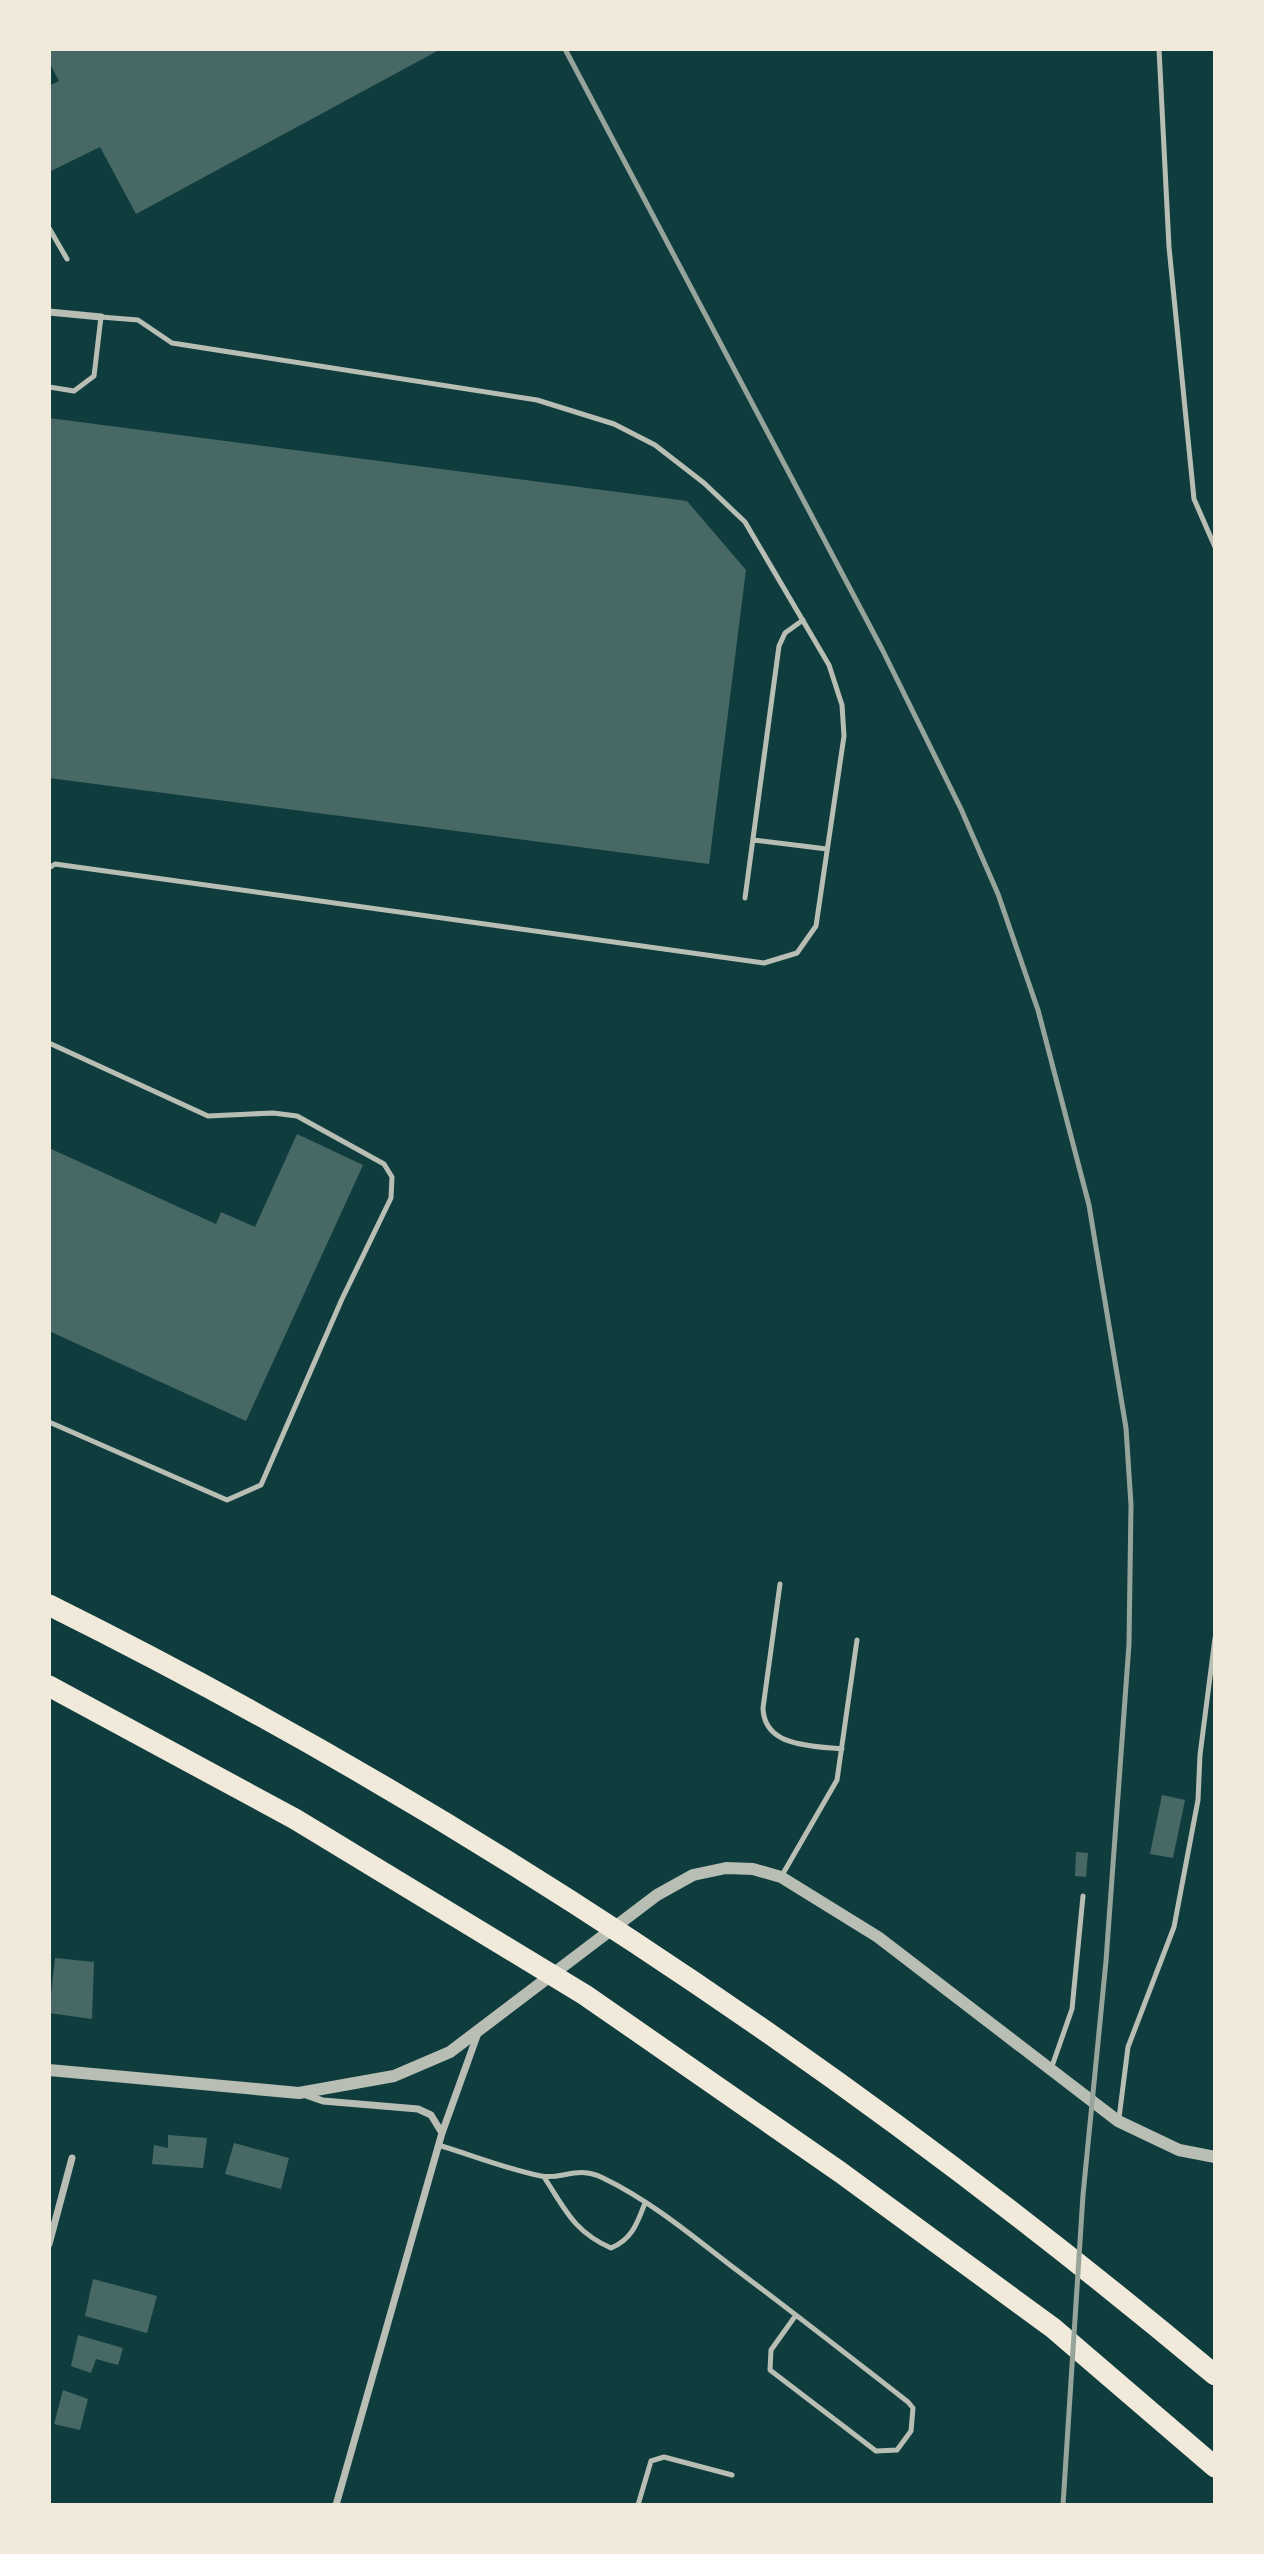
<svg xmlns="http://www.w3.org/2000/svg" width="1264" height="2554" font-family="'Crimson Pro',serif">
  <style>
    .building { fill: #486865 }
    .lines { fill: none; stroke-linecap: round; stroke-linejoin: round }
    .service { stroke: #b8beb3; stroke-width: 5 }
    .minor { stroke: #b8beb3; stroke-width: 7 }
    .tertiary { stroke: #b8beb3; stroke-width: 12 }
    .motorway { stroke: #f1e9da; stroke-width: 21 }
    .rail { stroke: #97a49c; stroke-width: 5 }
  </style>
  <rect width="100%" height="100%" fill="#0f3d3e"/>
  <path class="building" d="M49 49H441L136 214 100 147 49 172V86L59 81 49 62Z
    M49 418 687 501 746 570 709 864 49 778Z
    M297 1134 363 1165 246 1421 49 1331V1148L216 1224 221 1212 255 1227Z
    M1162 1795 1185 1800 1173 1858 1150 1854Z
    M1076 1852 1088 1853 1086 1877 1075 1876Z
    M55 1958 94 1962 92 2019 49 2013Z
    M168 2135 207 2138 203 2168 152 2164 154 2145 168 2148Z
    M234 2143 289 2158 281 2189 225 2174Z
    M93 2279 157 2296 147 2333 85 2316Z
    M78 2335 123 2348 118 2365 96 2359 91 2373 71 2366Z
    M63 2390 88 2399 80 2430 54 2424Z"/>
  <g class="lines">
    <path class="service" d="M1159 49 1169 247 1194 499 1215 547
      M49 228 67 259
      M49 387 74 391 94 376 101 317 138 320 172 343 537 400 614 424 655 445 704 483 745 522 829 665 842 705 844 736 816 926 797 953 764 963 55 864 49 868
      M753 840 827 849
      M745 898 779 646 785 633 803 620
      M49 1043 208 1116 273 1113 297 1116 384 1164 392 1177 391 1198 342 1299 261 1485 227 1500 49 1422
      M780 1584 763 1708C764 1747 812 1746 842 1749
      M781 1877 837 1780 857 1640
      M1051 2069 1072 2009 1083 1896
      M1119 2118 1128 2047 1174 1927 1198 1800 1200 1755 1215 1638
      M438 2145C472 2155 506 2169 541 2176 562 2180 577 2165 603 2178 649 2200 690 2234 730 2265 790 2310 849 2356 908 2402L913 2408 911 2431 897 2450 876 2451 770 2370 771 2350 796 2315
      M544 2177C565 2209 574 2232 611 2248 632 2239 637 2224 645 2203
      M638 2505 651 2461 664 2457 732 2475"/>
    <path class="minor" d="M49 312 101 317
      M303 2094 323 2101 418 2109 431 2115 442 2133
      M49 2244 72 2158
      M336 2505 442 2133 478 2033"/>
    <path class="tertiary" d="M49 2070 299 2093 394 2076 450 2052 657 1895 693 1875 726 1868 753 1869 781 1877 878 1937 1118 2121 1179 2150 1215 2157"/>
    <path class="motorway" d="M49 1605C468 1813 856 2075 1215 2375
      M49 1686 295 1819 585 1995 840 2172 1053 2328 1215 2467"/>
    <path class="rail" d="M565 49 882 649 961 809 998 894 1038 1010 1089 1205 1126 1428 1131 1505 1129 1644 1106 1961 1083 2195 1063 2505"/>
  </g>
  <rect width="1264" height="2554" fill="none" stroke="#f1e9da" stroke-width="102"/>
</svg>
